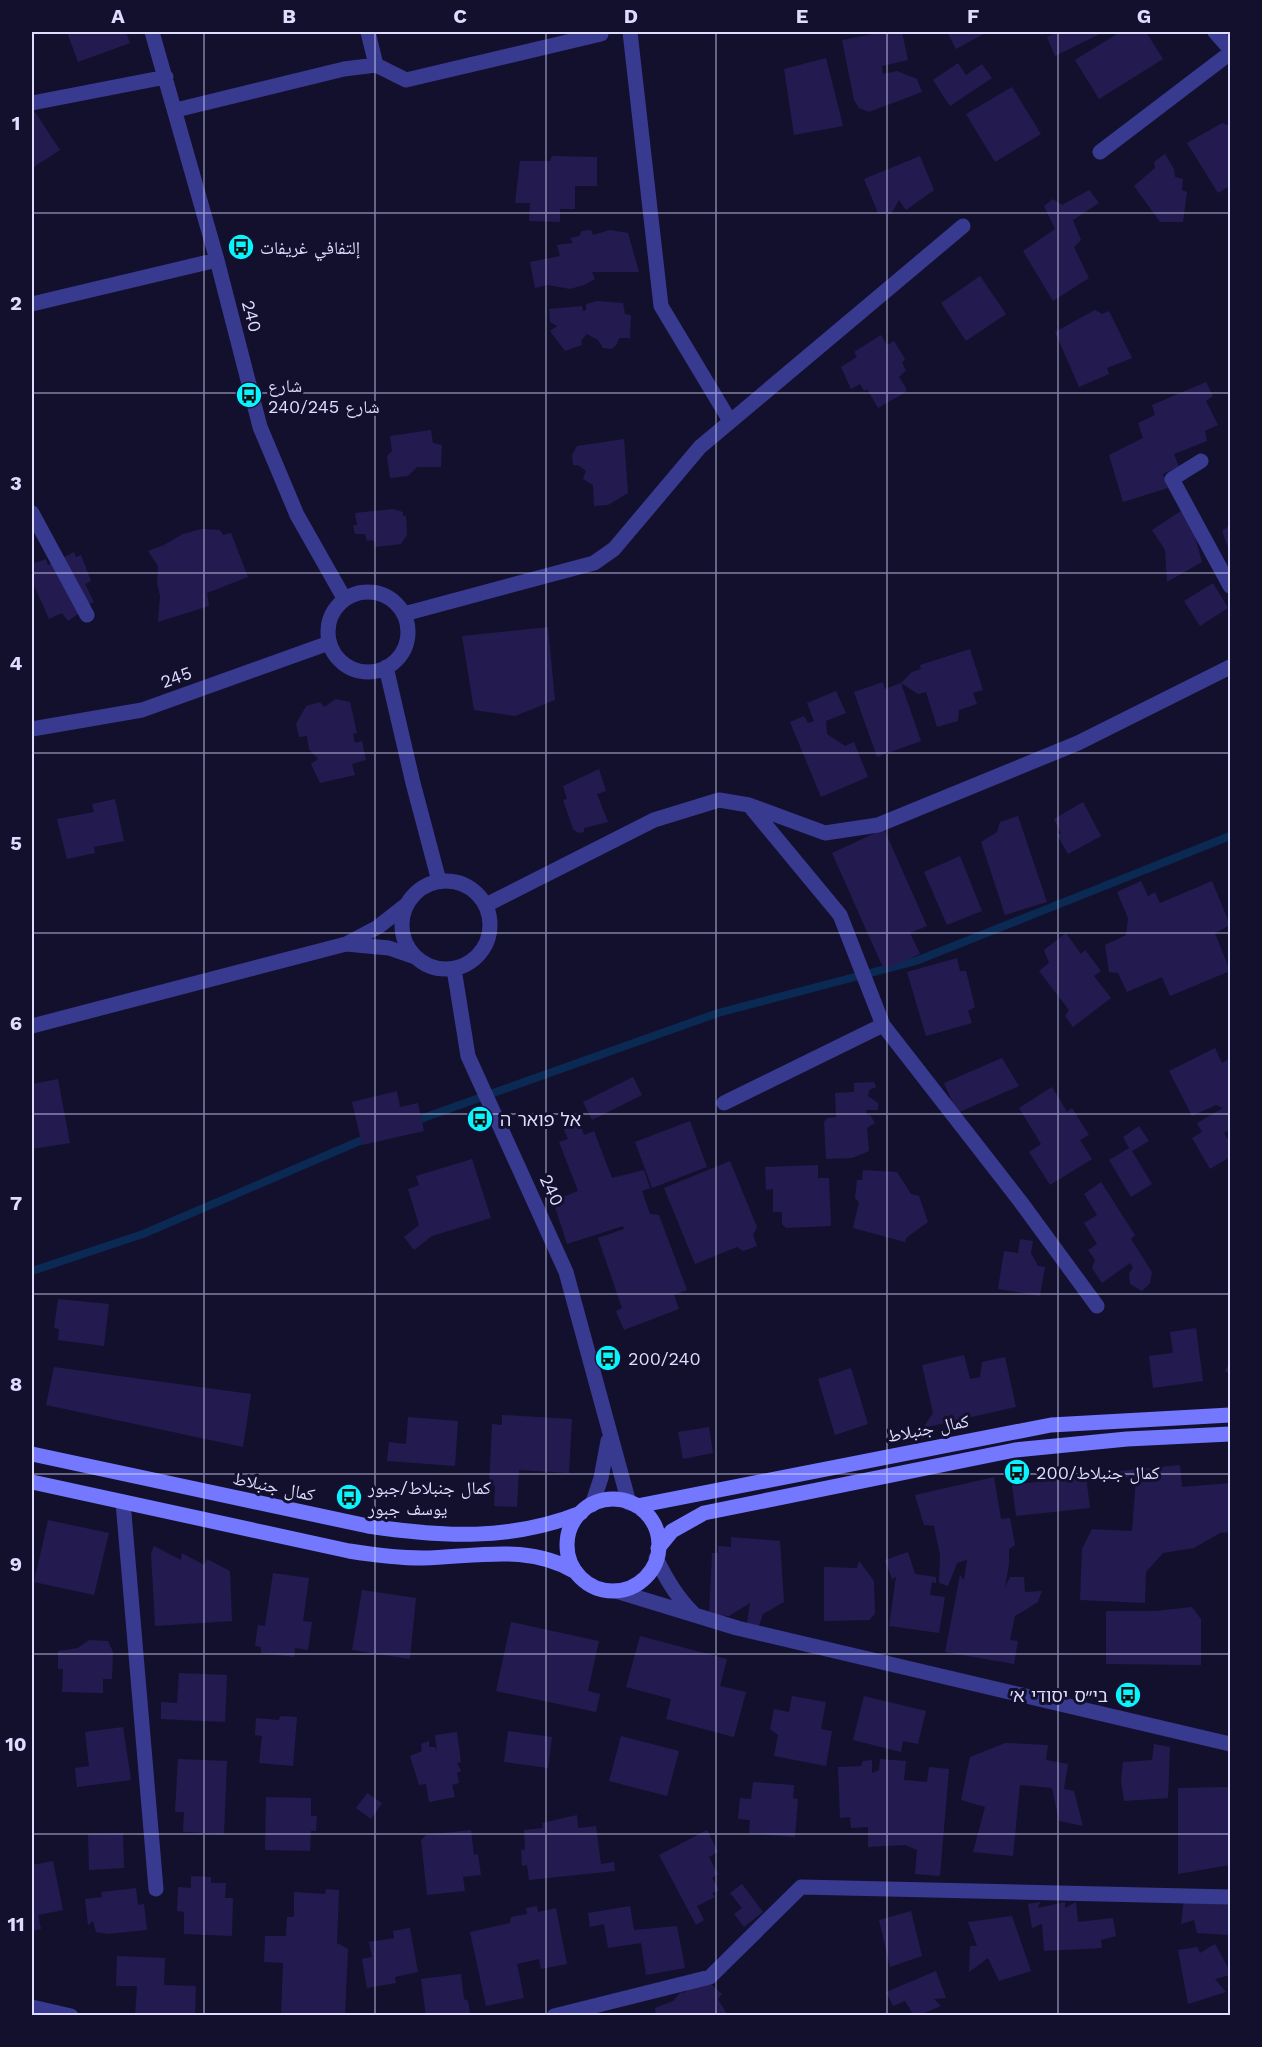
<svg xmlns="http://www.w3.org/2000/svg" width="1262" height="2047" font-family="'Work Sans','Noto Naskh Arabic','Noto Sans Hebrew',sans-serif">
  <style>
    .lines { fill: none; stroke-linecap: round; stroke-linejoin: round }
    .stream { stroke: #0a2953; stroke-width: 8 }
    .building { fill: #231b50 }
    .minor { stroke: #383a90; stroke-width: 15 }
    .tertiary { stroke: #383a90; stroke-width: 15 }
    .secondary { stroke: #7478ff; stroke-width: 15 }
    .grid { fill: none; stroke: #dfddff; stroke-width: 1.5; stroke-opacity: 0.55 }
    .labels { text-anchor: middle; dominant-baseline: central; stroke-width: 6; stroke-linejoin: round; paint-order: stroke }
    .poi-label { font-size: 18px; fill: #dfddff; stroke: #13102e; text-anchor: start }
    .street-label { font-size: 18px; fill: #dfddff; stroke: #13102e }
    .neatline { fill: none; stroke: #dfddff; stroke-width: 2 }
    .grid-label { font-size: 20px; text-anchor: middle; font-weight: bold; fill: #dfddff }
  </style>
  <rect width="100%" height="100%" fill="#13102e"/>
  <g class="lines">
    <path class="stream" d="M412 1122 718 1013 916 961 1230 836
      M32 1271 143 1234 369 1137"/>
  </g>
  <path class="building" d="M67 32H126L130 43 78 62Z
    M885 32H902L908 60 882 66 883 74 897 71 917 79 922 92 869 112 859 108 854 100 842 40Z
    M947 32H987L956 49Z
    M1057 32H1104L1055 56 1047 37Z
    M1120 32H1146L1163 59 1099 99 1075 60Z
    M826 58 843 126 794 135 784 69Z
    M958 63 966 75 982 64 992 78 950 106 933 80Z
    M1012 87 1041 134 995 162 966 114Z
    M35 112 60 150 32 168V114Z
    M1222 123 1230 126V186L1218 193 1187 143Z
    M1165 154 1174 169 1175 177 1183 179 1182 190 1187 192 1183 222H1160L1134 186 1155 168 1154 162Z
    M552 156 597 157V186H575V209H560V222L529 221 530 203H515L520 161H550Z
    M920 156 934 190 906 210 899 200 891 214 878 213 864 179Z
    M1089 190 1099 203 1073 220 1081 240 1074 247 1089 278 1053 301 1023 251 1055 229 1044 206 1053 199 1062 205Z
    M591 230 593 235 610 230 628 233 639 272H592L595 279 584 285 570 289 548 285 535 288 530 262 560 256 557 245 573 243 570 238 579 236 582 231Z
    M980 276 1006 314 966 341 941 303Z
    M597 301 623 303 625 314 631 315 630 338H619L617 344 612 349 603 348 598 340 587 334 581 341 582 345 565 351 550 331 557 326 550 322 549 309 582 306 583 311 586 310V304Z
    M1095 310 1102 314 1109 311 1132 358 1107 368 1109 374 1079 387 1055 332Z
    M881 335 887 345 894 341 905 359 902 363 906 370 899 377 906 388V392L878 408 867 389 864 391 860 384 851 389 841 367 857 357 854 352Z
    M1206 382 1213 396 1206 401 1218 425 1205 431 1207 441 1174 454 1179 467 1163 474 1168 488 1123 502 1109 455 1143 438 1138 423 1155 415 1152 405Z
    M431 430 433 443 442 445 441 467H417L408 476 390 478 387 456 392 451 390 436Z
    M624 439 628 493 608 505 594 506 593 485 583 479 586 471 578 465H573L572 455 577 446Z
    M1187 507 1202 562 1167 582 1165 550 1152 530Z
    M393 509 403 512V516H406L407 535 401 544 376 547 373 540 367 541 365 534H355L353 525H357L355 513Z
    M1230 525V553L1222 531Z
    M201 529 220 530 223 535 231 533 248 577 207 593 209 606 158 622 160 596 157 583 158 566 148 551 164 545 183 534Z
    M74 552 76 557 81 555 91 581 85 584 94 602 79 608 81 612 68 621 62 613 49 619 32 581V572L35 570 32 564 46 559 48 565Z
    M1213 583 1228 608 1200 626 1184 601Z
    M548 627 555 700 515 716 474 710 462 636Z
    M970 649 983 690 973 693 977 704 959 710 958 721 937 727 926 692 918 694 901 683 912 672 921 669 920 665Z
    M883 682 885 689 901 683 921 741 877 757 854 692Z
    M836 691 846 713 826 721 827 734 845 746 854 742 868 777 821 797 790 722 804 716 808 723 814 721 807 703Z
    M336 699 350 702 357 733 353 734 355 743 362 741 366 760 352 764 355 775 320 783 311 764 318 759 309 749 307 736 299 737 296 724 306 706 320 702 324 707Z
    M599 769 606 791 597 794 608 822 584 828V832L578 833 573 829 563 800 567 799 563 786Z
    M115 799 124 841 94 847 95 853 67 859 57 819 94 812 92 804Z
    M1083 802 1101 836 1068 854 1057 835 1061 833 1054 819Z
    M1018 816 1047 902 1005 915 981 842 997 832 1000 822Z
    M884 829 927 926 910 933 920 954 884 970 832 853Z
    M960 856 982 911 947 925 924 872Z
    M1141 881 1148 896 1155 892 1160 903 1212 881 1230 925 1215 933 1230 971 1170 996 1162 977 1127 992 1118 973 1109 972 1105 945 1126 935 1128 918 1117 892Z
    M1066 933 1081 954 1085 950 1101 971 1094 976 1111 998 1073 1027 1065 1016 1069 1010 1039 971 1049 963 1044 950Z
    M957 958 960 971H966L975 1007 968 1011 972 1023 926 1036 907 972Z
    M1215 1048 1222 1063 1229 1059 1230 1063V1129L1224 1133 1230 1143V1157L1210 1169 1192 1138 1202 1132 1197 1123 1223 1108 1216 1105 1192 1116 1169 1071Z
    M1002 1058 1019 1086 957 1113 944 1083Z
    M633 1077 642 1095 592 1120 583 1102Z
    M58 1079 70 1143 32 1149V1084Z
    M874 1082 876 1087 869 1090 868 1096 878 1103V1110H866L867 1115H870L875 1123 867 1128 869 1151 852 1158 826 1159 824 1122 827 1118 836 1117 835 1093 854 1092V1083Z
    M1052 1087 1067 1112 1072 1108 1089 1135 1080 1140 1092 1159 1050 1185 1029 1152 1041 1144 1019 1108Z
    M397 1091 400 1107 418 1103 424 1131 362 1145 352 1102Z
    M579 1121 584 1135 594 1131 612 1178 644 1170 650 1188 642 1191 650 1214 659 1215 687 1290 674 1295 679 1309 624 1330 616 1311 622 1308 598 1238 624 1229 623 1226 567 1244 553 1201 578 1191 559 1142 568 1139 563 1127Z
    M690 1121 707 1167 652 1188 635 1142Z
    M1139 1126 1149 1141 1132 1151 1152 1184 1131 1197 1109 1160 1129 1148 1123 1137Z
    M472 1159 491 1218 432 1236 414 1250 404 1237 419 1225 408 1189 419 1185 416 1176Z
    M730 1161 757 1227 753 1235 757 1246 743 1251 737 1247 695 1264 664 1188Z
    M818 1165V1178H829L831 1226 786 1228 782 1224V1212H773V1189L766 1190 765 1167Z
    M863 1170 897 1172 911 1194 919 1196 928 1222 906 1238 905 1242 853 1228 859 1202 855 1198 857 1180H862Z
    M1101 1182 1135 1235 1131 1239 1152 1272 1150 1283 1142 1291 1130 1284 1129 1273 1133 1268 1130 1263 1102 1283 1092 1268 1095 1260 1088 1250 1097 1244 1084 1223 1097 1215 1084 1194Z
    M1020 1239 1033 1241 1031 1253 1038 1266 1045 1267 1040 1296 998 1289 1004 1251 1018 1253Z
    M58 1299 109 1304 104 1346 58 1340 59 1329 54 1328Z
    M1196 1328 1203 1381 1153 1388 1149 1356 1173 1353 1170 1332Z
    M964 1355 970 1379 980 1377 982 1362 1005 1357 1016 1407 923 1428 933 1413 922 1365Z
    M1230 1362V1374L1225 1371Z
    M54 1367 251 1394 243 1447 46 1405Z
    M851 1368 868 1424 835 1435 818 1379Z
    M502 1415 572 1419 569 1473 519 1470 517 1507 494 1506 495 1486 489 1485 492 1424 502 1425Z
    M408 1417 458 1421 455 1466 387 1461 389 1442 406 1444Z
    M709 1427 713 1453 683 1459 678 1432Z
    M1180 1465 1182 1487 1230 1483V1532L1220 1533 1194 1548 1163 1553 1146 1572 1145 1603 1080 1600 1082 1549 1092 1529 1132 1531 1136 1478 1118 1477 1120 1471Z
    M1086 1476 1090 1508 1016 1516 1012 1485Z
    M994 1477 1001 1519 1010 1518 1015 1545 1009 1549V1564L1005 1587 1010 1577H1024L1025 1592 1042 1591 1038 1602 1015 1616 1010 1640 1018 1641 1014 1664 945 1652 960 1575 964 1580 967 1560 957 1563 948 1586 939 1583 940 1555 934 1526 924 1525 915 1495Z
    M48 1520 109 1533 94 1595 34 1582Z
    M731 1537 780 1541 784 1602 763 1614 759 1626 747 1623 750 1603 729 1616 709 1615 712 1553H718V1546L731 1547Z
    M154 1546 181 1560 182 1553 204 1565 207 1559 230 1571 232 1621 155 1626 151 1553Z
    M908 1552 915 1574 936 1577V1583L932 1582 930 1595 945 1597 939 1633 889 1626 896 1577 892 1579 885 1560Z
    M859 1561 874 1581 875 1614 869 1620 824 1621V1567L857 1568Z
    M273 1573 309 1578 303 1621 312 1622 308 1650 295 1648 294 1657 261 1653V1647L255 1646 258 1625 265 1626Z
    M362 1590 416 1598 410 1659 352 1650Z
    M1192 1607 1201 1619V1665L1106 1664V1611H1156Z
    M511 1622 599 1641 588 1691 600 1694 596 1712 496 1691Z
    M640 1636 727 1659 720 1686 746 1692 734 1737 666 1719 671 1699 626 1687Z
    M89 1640 108 1641 113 1652 112 1679H103V1693L62 1692 63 1669H58V1651L78 1648Z
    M179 1673 227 1675 225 1722 161 1719V1702L177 1703Z
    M792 1696 826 1702 821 1729 832 1731 826 1766 774 1756 778 1735 770 1729 774 1709 789 1712Z
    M864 1696 926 1711 918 1744 903 1741 901 1752 853 1740Z
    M280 1716 297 1717 293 1766 259 1763 262 1736 255 1735 256 1718 279 1720Z
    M123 1727 131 1780 77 1787 75 1768 89 1766 85 1732Z
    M508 1731 552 1737 548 1768 504 1762Z
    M457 1732 461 1762 457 1763 461 1771 457 1773 459 1783 452 1785 455 1797 429 1802 426 1784 419 1785 410 1756 422 1751 421 1744 429 1741V1747H435L437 1751 435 1735Z
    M621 1736 679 1751 667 1796 609 1781Z
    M1005 1743 1048 1745 1046 1760 1068 1764 1064 1789 1074 1791 1083 1826 1059 1821 1052 1788 1020 1785 1013 1856 973 1852 985 1807 961 1800 970 1757Z
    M1154 1744 1170 1747 1168 1798 1124 1801 1121 1781 1123 1762 1152 1760Z
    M178 1759 227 1761 224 1834 183 1832 184 1812H175Z
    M880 1759 906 1761 904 1780 927 1782 929 1767 949 1769 940 1876 915 1874 917 1850 905 1845 868 1847V1827L851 1828 850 1817 840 1818 838 1767 861 1766 863 1761 872 1760V1773L879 1770Z
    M753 1782 794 1785 793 1798 798 1799 795 1837 749 1833 750 1820 738 1819 740 1798 751 1799Z
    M1229 1787 1230 1865 1178 1874V1788Z
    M367 1793 382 1803 371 1819 356 1808Z
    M266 1797 311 1798V1816H317L316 1831H311L310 1851 265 1850Z
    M577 1815 578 1828 596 1826 601 1864 614 1862 615 1871 529 1880 527 1865 522 1866 521 1850H525L524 1830 543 1828 542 1823Z
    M471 1830 474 1855 478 1854 481 1875 463 1877 465 1891 427 1895 421 1840 426 1835Z
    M707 1830 718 1852 709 1857 718 1874 712 1878 719 1890 712 1893 715 1897 697 1906 704 1920 696 1925 659 1855Z
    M123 1833 124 1868 89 1870 88 1834Z
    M53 1861 63 1910 38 1915 41 1929 32 1931V1865Z
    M191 1876 211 1877V1883H226L225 1898H233L232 1936 184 1934V1912L177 1911 178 1887 191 1888Z
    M742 1884 763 1912 744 1927 734 1914 742 1908 730 1893Z
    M136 1888 138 1905 144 1904 147 1930 108 1934 96 1932 93 1921 88 1925 85 1899 102 1897 101 1892Z
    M326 1889 339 1890 337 1943 348 1949 345 2016 281 2015 283 1963 264 1962 265 1936H286L287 1917H294V1892L325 1894Z
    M1230 1893V1935L1197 1933 1194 1920 1181 1924 1184 1899Z
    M1040 1902 1038 1908 1065 1902V1908L1076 1902 1078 1922 1113 1918 1116 1936 1101 1940 1102 1948 1044 1951 1042 1924 1032 1928 1028 1904Z
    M537 1906 538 1912 556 1908 567 1964 541 1969 539 1959 517 1964 524 1998 486 2006 470 1932 510 1923 511 1917 527 1914 526 1908Z
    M630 1906 634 1930 677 1926 685 1968 646 1975 641 1943 608 1948 604 1924 590 1927 588 1913Z
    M911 1911 922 1956 890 1967 879 1920Z
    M1012 1916 1031 1971 999 1981 988 1958 969 1972 970 1946H977L968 1922Z
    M410 1928 418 1972 395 1977 396 1983 367 1988 362 1959 372 1957 369 1942 394 1938 393 1931Z
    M1215 1944 1230 1971V1975L1215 1979 1226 1992 1188 2004 1178 1950 1197 1947 1200 1953Z
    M117 1956 165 1958 164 1985 196 1986 195 2016H135L137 1986H116Z
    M936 1971 946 1998 934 1999 941 2006 917 2016H914L905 2001 893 2006 886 1992Z
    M461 1974 464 1999 468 2001 470 2013 426 2016 421 1979Z
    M694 1980 712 1985 722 1994 718 1999 728 2016H656L655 2008 673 2001 681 1992 684 1993Z"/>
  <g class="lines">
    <path class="minor" d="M152 32 217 260 260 427 297 515 344 598
      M368 32 376 65
      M630 32 661 306 730 421
      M1215 32 1230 49
      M32 103 166 77
      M176 110 344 69 376 65 406 80 601 34
      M1100 152 1230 53
      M32 304 217 260
      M1201 461 1172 479 1230 586
      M32 513 87 615
      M328 632a40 40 0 1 1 80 0a40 40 0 1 1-80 0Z
      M404 614 594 563 614 549 700 447 963 226
      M386 667 413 783 439 881
      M32 729 142 710 329 643
      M749 805 840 915 883 1025 1020 1201 1097 1306
      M402 925a44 44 0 1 1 88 0a44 44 0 1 1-88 0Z
      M406 905 378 927 346 944 389 948 415 957
      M486 905 654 820 719 800 749 805 825 833 878 825 1078 743 1230 667
      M454 969 468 1056 566 1272 629 1503
      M32 1026 346 944
      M724 1103 883 1025
      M123 1502 156 1889
      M592 1505 601 1478 608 1441
      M32 2007 71 2016
      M554 2016 710 1977 801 1887 1230 1897"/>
    <path class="tertiary" d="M656 1558C666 1579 677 1598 694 1614
      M616 1591 737 1628 1230 1744"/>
    <path class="secondary" d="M32 1454 368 1526C442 1537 511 1541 581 1513
      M32 1482 349 1551C374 1555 398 1558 423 1558 476 1557 528 1543 576 1572
      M567 1545a46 46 0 1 1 92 0a46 46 0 1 1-92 0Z
      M637 1506 1051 1425 1230 1415
      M658 1548 672 1531 704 1513 1015 1450 1127 1439 1230 1434"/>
  </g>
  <path class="grid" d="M204 32V2016M375 32V2016M546 32V2016M716 32V2016M887 32V2016M1058 32V2016M32 213H1230M32 393H1230M32 573H1230M32 753H1230M32 933H1230M32 1114H1230M32 1294H1230M32 1474H1230M32 1654H1230M32 1834H1230"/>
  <defs>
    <g id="bus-disc" transform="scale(1.35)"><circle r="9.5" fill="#09f4ff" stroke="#13102e"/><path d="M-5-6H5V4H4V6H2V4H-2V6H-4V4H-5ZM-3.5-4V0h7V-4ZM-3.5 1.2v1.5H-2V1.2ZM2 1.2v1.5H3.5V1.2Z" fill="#111"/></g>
  </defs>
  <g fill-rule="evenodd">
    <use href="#bus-disc" x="241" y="247"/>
    <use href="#bus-disc" x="249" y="395"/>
    <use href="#bus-disc" x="480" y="1119"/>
    <use href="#bus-disc" x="608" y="1358"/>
    <use href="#bus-disc" x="1017" y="1472"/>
    <use href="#bus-disc" x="349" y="1497"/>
    <use href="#bus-disc" x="1128" y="1695"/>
  </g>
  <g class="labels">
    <g class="poi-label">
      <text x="260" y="247">إلتفافي غريفات</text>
      <text x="268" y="385">شارع<tspan x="268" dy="21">240/شارع 245</tspan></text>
      <text x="500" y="1119">אל פואר ה</text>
      <text x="628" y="1358">200/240</text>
      <text x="1036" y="1472">200/كمال جنبلاط</text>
      <text x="368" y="1487">كمال جنبلاط/جبور<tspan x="368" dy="21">يوسف جبور</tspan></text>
      <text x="1108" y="1695" text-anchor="end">בי״ס יסודי א׳</text>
    </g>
    <g class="street-label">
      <text transform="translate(252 316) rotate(75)">240</text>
      <text transform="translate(176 677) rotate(-20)">245</text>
      <text transform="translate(552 1190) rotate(65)">240</text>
      <text transform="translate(928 1428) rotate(-11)">كمال جنبلاط</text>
      <text transform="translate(274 1486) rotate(12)">كمال جنبلاط</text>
    </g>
  </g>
  <rect width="1262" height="2047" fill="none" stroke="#13102e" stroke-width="66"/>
  <rect x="33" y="33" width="1196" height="1981" class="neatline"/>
  <g class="grid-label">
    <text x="118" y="23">A</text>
    <text x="289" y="23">B</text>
    <text x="460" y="23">C</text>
    <text x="631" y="23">D</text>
    <text x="802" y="23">E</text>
    <text x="973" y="23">F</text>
    <text x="1144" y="23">G</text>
    <text x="16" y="130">1</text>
    <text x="16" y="310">2</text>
    <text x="16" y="490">3</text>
    <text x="16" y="670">4</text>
    <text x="16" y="850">5</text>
    <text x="16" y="1030">6</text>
    <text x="16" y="1210">7</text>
    <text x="16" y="1391">8</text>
    <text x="16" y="1571">9</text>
    <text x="16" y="1751">10</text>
    <text x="16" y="1931">11</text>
  </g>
</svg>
